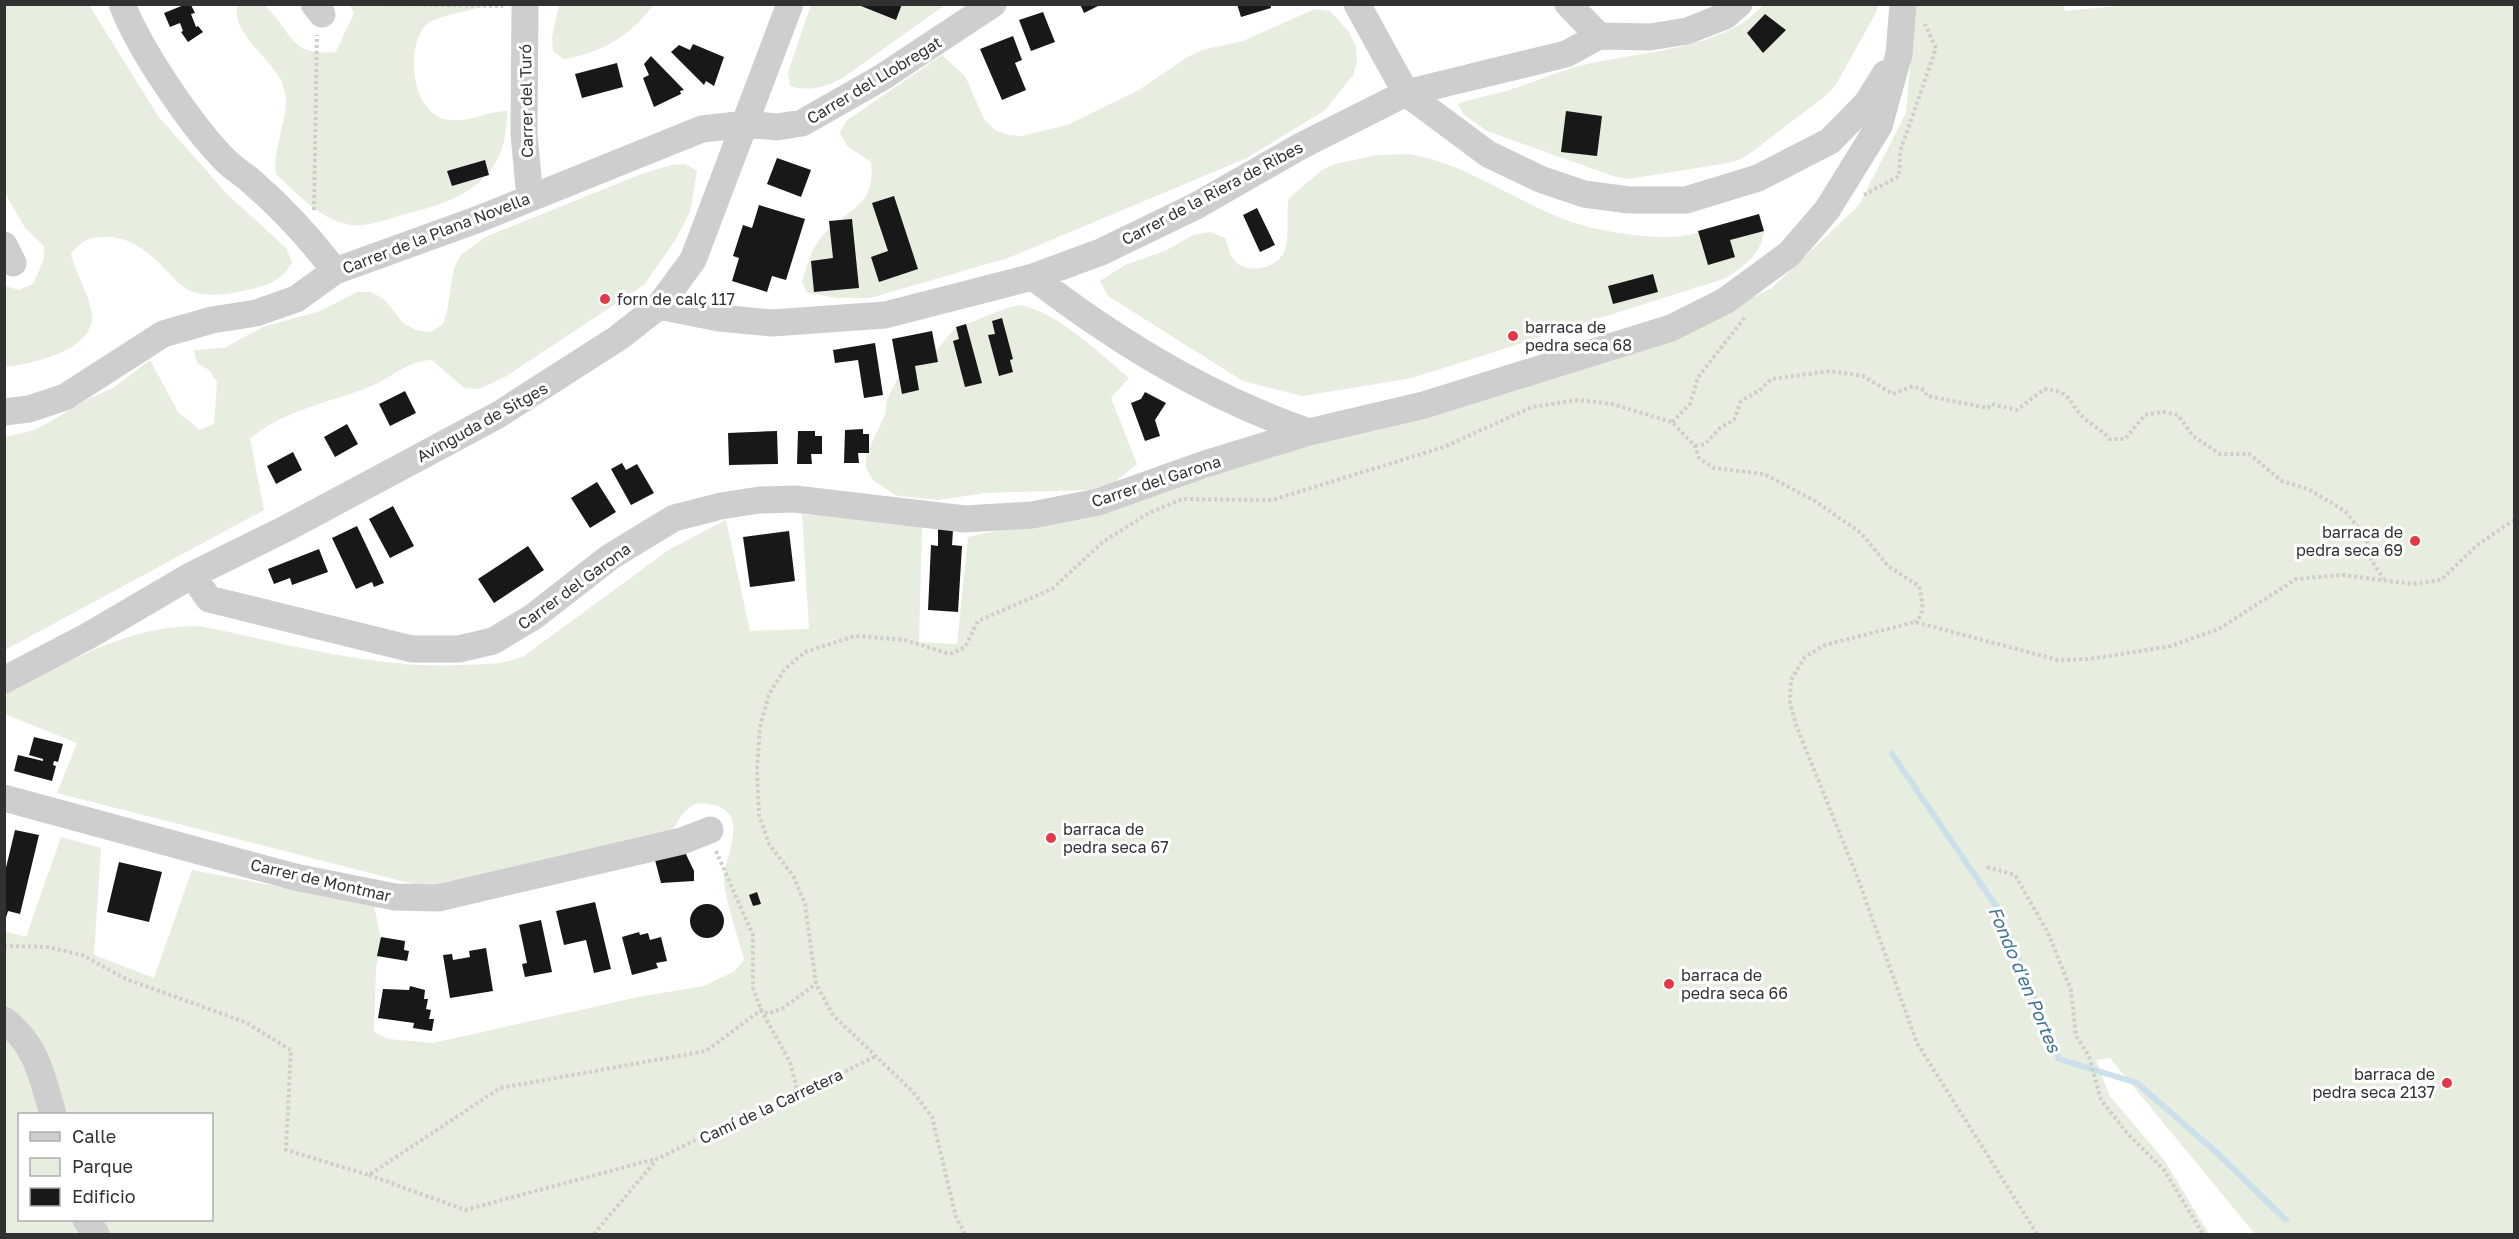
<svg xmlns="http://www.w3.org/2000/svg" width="2519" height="1239" font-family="'Golos Text',sans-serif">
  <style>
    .green { fill: #e7eddf; fill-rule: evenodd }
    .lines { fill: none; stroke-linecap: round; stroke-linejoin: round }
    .stream { stroke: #cce0ec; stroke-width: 6 }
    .building { fill: #181818 }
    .path { stroke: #cecece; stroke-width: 4; stroke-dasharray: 3 3; stroke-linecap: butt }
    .minor { stroke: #cecece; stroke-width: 27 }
    .poi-dot { fill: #e23847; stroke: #fff; stroke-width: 2 }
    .labels { text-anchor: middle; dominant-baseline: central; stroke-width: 6; stroke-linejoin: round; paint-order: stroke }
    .street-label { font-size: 16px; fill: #313131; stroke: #fff }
    .poi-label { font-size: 16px; fill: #313131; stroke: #fff; text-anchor: start }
    .water-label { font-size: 18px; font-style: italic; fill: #3f7392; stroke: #fff }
  </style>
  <rect width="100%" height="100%" fill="#fff"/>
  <path class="green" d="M5 4 89 5 158 116 228 195 286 248 292 262C282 280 271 284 252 289 233 293 212 298 193 292 182 288 175 279 168 272 149 252 129 235 101 237 86 238 79 243 71 254 75 272 92 300 92 317 92 351 31 364 5 367V286L19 290 33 284 44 259V246L25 228 5 193Z
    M2063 4 2065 11 2137 4 2514 5V1234H2255L2110 1058 2096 1060 2110 1096 2165 1161 2209 1234H5L4 931 26 937 61 837 101 848 94 955 154 978 192 870 374 905 381 941 376 968 374 1032 388 1039 433 1043 643 996 704 986 735 971 744 960C738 935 727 908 724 883 722 857 754 812 710 804 688 800 683 815 672 830L429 888 57 793 77 743 5 714V694C66 663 128 625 199 626 285 643 374 669 462 665 484 664 503 665 524 656L670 549 726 520 750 631 809 629 802 514 922 526 919 642 957 644 968 537 1085 511 1658 344 1772 288 1859 205 1906 113 1915 5ZM20 1114H212V1220H20Z
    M238 5H264C293 30 287 57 336 52L354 13 350 5H487C472 11 434 16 426 25 404 49 412 116 449 120 469 123 487 111 507 111 508 177 467 199 410 213 387 218 366 230 342 223 318 216 294 191 276 174 271 144 295 112 282 83 273 60 228 30 238 5Z
    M559 5V4L653 5C632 35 600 54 563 59L553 51 552 37Z
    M811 5H945L844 77C827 87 809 92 790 86L788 72Z
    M1763 5H1878L1877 11 1835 86 1824 97 1748 155 1734 162 1628 179 1613 176 1487 131 1464 115 1458 104C1476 97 1496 95 1515 88 1538 81 1561 70 1584 65 1637 52 1727 49 1763 5Z
    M1315 9 1330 11 1349 32 1356 47 1357 62 1353 75 1325 110 1247 158 1008 258 870 298H837L807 293 802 281C808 263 812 245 827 231 852 208 876 203 871 162L847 146 840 133 846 121 942 55 965 76 984 119 995 130 1008 135 1022 136 1067 125 1139 90 1186 58 1202 50 1243 41Z
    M1407 154C1477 164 1532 217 1601 230 1624 234 1650 238 1674 237 1704 234 1733 222 1764 227 1764 252 1744 268 1723 279L1412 378 1303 396 1243 381 1108 296 1100 281 1125 265 1167 250 1193 235 1210 232 1225 238C1227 245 1230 255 1234 260 1247 274 1273 270 1283 254 1291 239 1285 214 1289 198L1322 170 1335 164 1377 155Z
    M685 164 697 171 690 212 676 239 644 285 505 377 479 389 464 388 432 360C406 361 392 378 369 387 331 402 281 411 250 439L264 510 5 650V437L34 430 48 423 86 400 113 388 150 360 178 412 200 430 214 424 217 382 209 370 197 363 194 350 224 348 263 327 320 311 357 292H371L385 300 403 323 416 330 431 332 443 324 447 311 454 268 461 255 485 237 639 175 671 165Z
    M1020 305C1059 313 1099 353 1129 378L1111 398 1137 464 1115 482 1090 490 984 493 940 500 897 496 874 481 866 468V456L885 414 887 399 901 372 937 350 954 329 1007 308Z"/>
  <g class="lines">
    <path class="stream" d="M1892 754 1998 909 2059 1059 2137 1083 2216 1152 2286 1220"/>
  </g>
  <path class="building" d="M856 4H902L896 20Z
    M1080 4H1102L1084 13Z
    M1237 4H1270L1271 8 1241 17Z
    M184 5H191L195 13 191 14 196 27 198 26 203 32 188 42 181 32 183 31 180 23 170 27 164 13Z
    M1043 12 1055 42 1031 51 1019 20Z
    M1765 14 1786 30 1763 53 1747 33Z
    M1013 36 1022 60 1015 63 1026 90 1002 100 980 49Z
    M693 44 724 57 714 86 706 81 704 85 671 52 679 45 690 50Z
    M651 56 684 90 680 91 681 94 654 107 643 78 649 75 644 64Z
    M617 63 623 87 582 98 575 74Z
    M1566 111 1602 116 1597 156 1561 152Z
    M777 158 811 170 801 197 767 184Z
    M485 160 489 175 452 186 447 171Z
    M894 196 918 269 879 282 871 257 888 251 872 203Z
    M759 205 805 219 786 280 772 276 767 292 732 281 739 258 733 256 743 225 752 228Z
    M1257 208 1275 245 1260 252 1243 215Z
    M1759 214 1764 231 1730 240 1735 257 1708 265 1698 231Z
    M852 219 859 288 814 292 811 261 833 258 829 221Z
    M1653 274 1658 292 1613 304 1608 286Z
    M1002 318 1013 359 1010 360 1013 372 999 376 988 335 995 334 992 321Z
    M966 324 982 383 965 387 953 341 959 339 956 327Z
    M932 331 938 362 915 366 919 390 902 394 892 339Z
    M875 343 883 395 864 398 858 360 835 363 833 350Z
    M405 391 416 413 390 426 379 404Z
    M1145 392 1166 403 1155 420 1160 436 1145 441 1131 403 1141 399Z
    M347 424 358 444 335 457 324 437Z
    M863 429V434H869V453H858L859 463H844L845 430Z
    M777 431 778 464 729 465 728 433Z
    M798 431H815V436H822V454H811L812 464H797Z
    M293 452 302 470 276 484 267 466Z
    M622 463 626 470 637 464 654 493 631 505 611 469Z
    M597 482 616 512 590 528 571 498Z
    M393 506 414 546 390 558 369 519Z
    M357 526 384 583 374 587 372 582 356 589 332 538Z
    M938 529 953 530 952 545 962 546 958 612 928 610 931 545 938 546Z
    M789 531 795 581 750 587 743 537Z
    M528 546 544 570 494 603 478 579Z
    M319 549 328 572 292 585 290 578 274 584 268 569Z
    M34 737 63 744 58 762 54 761 53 765 56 766 52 781 14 771 18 755 43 761V759L29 755Z
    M15 830 39 835 20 914 8 911 5 921 4 876Z
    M685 852 694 871V881L661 883 655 860Z
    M119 862 162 872 149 922 107 912Z
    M757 892 761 904 753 906 749 895Z
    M595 902 611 969 594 973 586 940 564 945 556 911Z
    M690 921a17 17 0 1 1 34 0a17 17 0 1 1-34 0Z
    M541 920 552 972 525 977 522 964 527 963 519 925Z
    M639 932 640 935 648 933 650 940 661 937 667 961 656 963 658 968 632 975 622 937Z
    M381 937 405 941 404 950 409 951 407 961 377 956Z
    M486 948 493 991 450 998 443 955 452 954 453 960 470 957 469 951Z
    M410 986 425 990 424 999H428L426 1009 431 1010 429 1019H434L432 1031 413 1028 414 1023 378 1018 383 989 409 990Z"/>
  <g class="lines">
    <path class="path" d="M381 4 503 6
      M1864 195 1899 176 1900 152 1936 48 1925 24
      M314 210 317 35
      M1672 422 1690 404 1698 377 1746 316
      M1695 446 1705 444 1720 428 1734 420 1741 401 1760 390 1771 379 1830 371 1863 376 1893 394 1913 386 1924 390 1927 396 1988 408 1991 404 2017 410 2044 389C2072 391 2067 402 2084 418 2092 426 2102 429 2109 439H2125L2145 415 2163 412 2178 415 2193 436 2220 454H2249L2282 481 2308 489 2345 511 2365 536 2371 551V560L2384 579
      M716 851 753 935V988L761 1010 790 1062 797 1090
      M1987 867 2015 875 2048 933 2071 990 2076 1036 2089 1056 2101 1100 2127 1133 2164 1170 2203 1234
      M4 946 48 947 82 955 126 979 245 1022 291 1050 286 1150 369 1175 500 1088 706 1051 761 1010 768 1014 783 1008 816 984
      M369 1175 465 1210 655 1159
      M594 1234 657 1159 797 1090 814 1087 876 1056
      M965 1234 956 1217 932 1117 913 1092 833 1015 816 984 805 904 794 877 769 844 759 815 757 769 760 727 769 694 785 669 805 652 855 636 905 640 950 654 965 647 978 621 1052 589 1104 541 1149 513 1182 499 1272 500 1444 447 1532 407 1578 400 1612 404 1672 422 1695 446 1699 458 1714 468 1764 474 1815 501 1861 533 1888 566 1919 586C1922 599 1926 613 1915 622
      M2037 1234 1917 1043 1857 876 1796 725 1790 703 1791 680 1805 657 1825 645 1915 622 2058 660 2090 659 2171 646 2219 629 2296 579 2343 575 2413 584 2441 580 2476 546 2514 520"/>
    <path class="minor" d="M122 4C139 49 192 127 226 161 233 168 243 174 251 181 282 208 310 238 335 271
      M314 4 322 14
      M525 4 524 134 530 198
      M1357 4 1406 93 1488 154 1540 179 1584 194 1629 200H1686L1758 178 1830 141 1867 103 1885 74
      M1568 4 1599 36
      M4 245 13 263
      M1033 277C1116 341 1210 398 1309 432
      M659 306 719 318 772 323 885 315 1033 277 1101 252 1196 206 1301 146 1406 93 1566 54 1599 36 1650 37 1687 31 1725 16 1739 4
      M4 412 29 409 65 397 163 334 212 320 256 313 296 299 335 271 479 219 702 129 746 124 777 127 802 123 881 78 993 4
      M192 575 209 599 412 649H459L493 641 533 617 610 557 674 518 721 506 759 500 795 499 965 519 1032 515 1098 502 1205 464 1309 432 1424 405 1671 328 1725 301 1789 254 1827 210 1879 126 1899 54 1903 4
      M4 680 88 636 192 575 287 528 498 415 618 338 659 306 693 260 790 4
      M4 798 295 877 395 897 438 898 682 841 710 830
      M4 1020C37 1045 42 1077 53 1114
      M86 1220 96 1234"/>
  </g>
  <g class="poi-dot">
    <circle cx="605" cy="299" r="6"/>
    <circle cx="1513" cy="336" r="6"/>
    <circle cx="2415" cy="541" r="6"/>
    <circle cx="1051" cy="838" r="6"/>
    <circle cx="1669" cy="984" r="6"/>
    <circle cx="2447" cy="1083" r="6"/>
  </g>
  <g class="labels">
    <g class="street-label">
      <text transform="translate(874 80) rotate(-31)">Carrer del Llobregat</text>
      <text transform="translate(526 101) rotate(-91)">Carrer del Turó</text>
      <text transform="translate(1212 193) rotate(-28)">Carrer de la Riera de Ribes</text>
      <text transform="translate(436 233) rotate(-21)">Carrer de la Plana Novella</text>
      <text transform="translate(482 422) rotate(-29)">Avinguda de Sitges</text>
      <text transform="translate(1156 481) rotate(-18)">Carrer del Garona</text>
      <text transform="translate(574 586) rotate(-36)">Carrer del Garona</text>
      <text transform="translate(321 880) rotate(13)">Carrer de Montmar</text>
      <text transform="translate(771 1106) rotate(-25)">Camí de la Carretera</text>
    </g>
    <g class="poi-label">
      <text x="617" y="299">forn de calç 117</text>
      <text x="1525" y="327">barraca de<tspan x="1525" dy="18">pedra seca 68</tspan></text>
      <text x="2403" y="532" text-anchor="end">barraca de<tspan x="2403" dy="18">pedra seca 69</tspan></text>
      <text x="1063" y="829">barraca de<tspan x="1063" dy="18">pedra seca 67</tspan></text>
      <text x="1681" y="975">barraca de<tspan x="1681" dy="18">pedra seca 66</tspan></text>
      <text x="2435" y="1074" text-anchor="end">barraca de<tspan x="2435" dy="18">pedra seca 2137</tspan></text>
    </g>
    <g class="water-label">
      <text transform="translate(2025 979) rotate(67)">Fondo d'en Portes</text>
    </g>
  </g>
  <rect width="2519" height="1239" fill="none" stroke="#313131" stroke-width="12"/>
  <rect x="18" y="1113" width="195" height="108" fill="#ffffff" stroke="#adadad" stroke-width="1.5"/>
  <rect x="30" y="1132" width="30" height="9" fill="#cecece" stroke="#adadad" stroke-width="1.5"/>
  <text x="72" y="1143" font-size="18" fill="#313131">Calle</text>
  <rect x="30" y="1158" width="30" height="18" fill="#e7eddf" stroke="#adadad" stroke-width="1.5"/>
  <text x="72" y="1173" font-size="18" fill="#313131">Parque</text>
  <rect x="30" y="1188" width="30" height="18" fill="#181818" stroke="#adadad" stroke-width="1.5"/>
  <text x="72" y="1203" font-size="18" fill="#313131">Edificio</text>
</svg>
